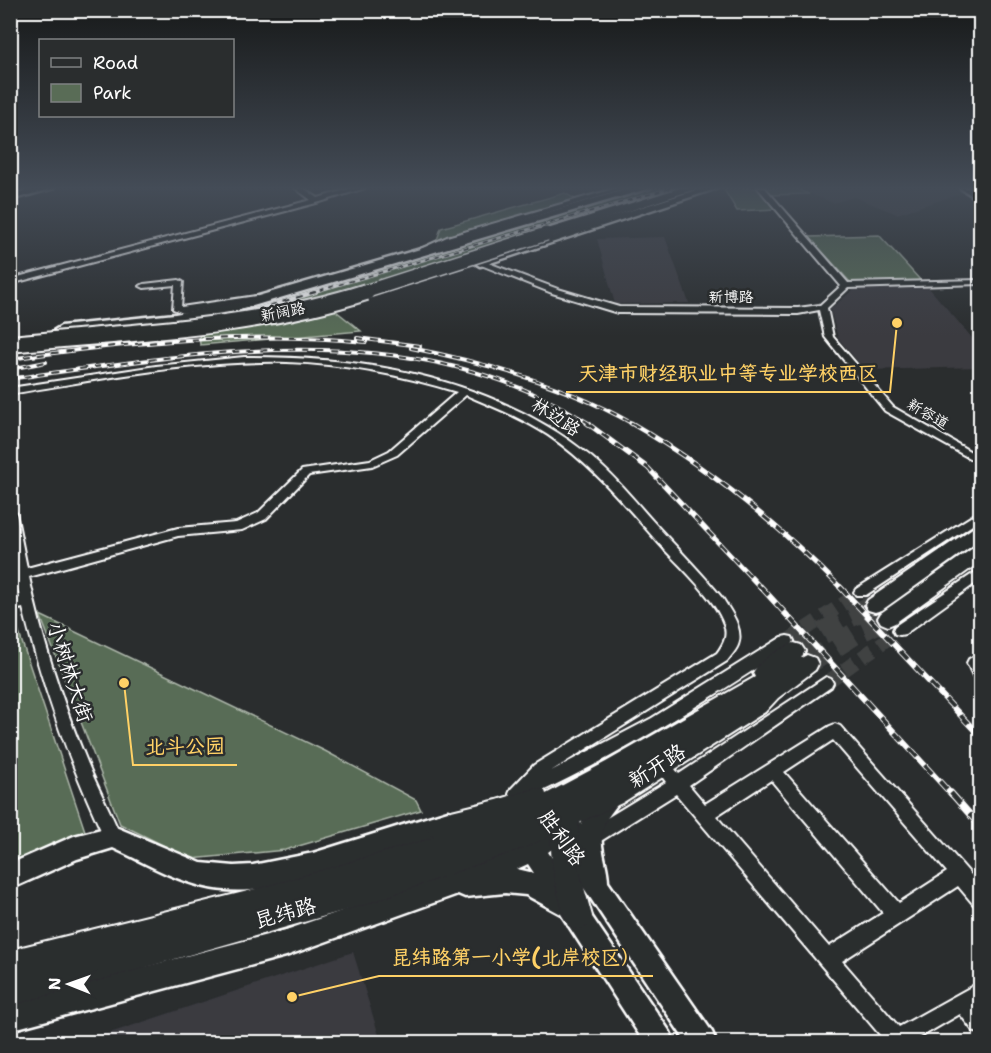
<svg xmlns="http://www.w3.org/2000/svg" width="991" height="1053" font-family="'Shantell Sans','LXGW WenKai TC',sans-serif">
  <style>
    .built { fill: #3b3b41 }
    .green { fill: #596c56; stroke: #acb6aa; stroke-width: 1.5 }
    .lines { fill: none; stroke-linecap: round; stroke-linejoin: round }
    .street-tunnel { stroke: #3f4243; stroke-width: 14; stroke-dasharray: 14 8; stroke-linecap: butt }
    .primary-tunnel { stroke: #3f4243; stroke-width: 22; stroke-dasharray: 22 11; stroke-linecap: butt }
    .street-casing { stroke: #fff; stroke-width: 4 }
    .secondary-casing { stroke: #fff; stroke-width: 5 }
    .primary-casing { stroke: #fff; stroke-width: 4 }
    .highway-casing { stroke: #fff; stroke-width: 5 }
    .street { fill: #2a2d2e; fill-rule: evenodd }
    .secondary { fill: #2a2d2e; fill-rule: evenodd }
    .primary { fill: #2a2d2e; fill-rule: evenodd }
    .highway { fill: #2a2d2e; fill-rule: evenodd }
    .rail-far4-casing { stroke: #fff; stroke-width: 3 }
    .rail-far3-casing { stroke: #fff; stroke-width: 4 }
    .rail-far2-casing { stroke: #fff; stroke-width: 5 }
    .rail-far1-casing { stroke: #fff; stroke-width: 6 }
    .rail-casing { stroke: #fff; stroke-width: 7 }
    .rail-far4 { stroke: #2a2d2e; stroke-width: 1.5; stroke-dasharray: 5; stroke-linecap: butt }
    .rail-far3 { stroke: #2a2d2e; stroke-width: 2; stroke-dasharray: 7; stroke-linecap: butt }
    .rail-far2 { stroke: #2a2d2e; stroke-width: 3; stroke-dasharray: 9; stroke-linecap: butt }
    .rail-far1 { stroke: #2a2d2e; stroke-width: 4; stroke-dasharray: 11; stroke-linecap: butt }
    .rail { stroke: #2a2d2e; stroke-width: 4.5; stroke-dasharray: 14; stroke-linecap: butt }
    .highway-bridge-far1-casing { stroke: #fff; stroke-width: 16; stroke-linecap: butt }
    .highway-bridge-casing { stroke: #fff; stroke-width: 20; stroke-linecap: butt }
    .highway-bridge-far1 { stroke: #2a2d2e; stroke-width: 13 }
    .highway-bridge { stroke: #2a2d2e; stroke-width: 16 }
    .labels { text-anchor: middle; dominant-baseline: central; stroke-width: 5; stroke-linejoin: round; paint-order: stroke }
    .far-street-label { font-size: 15px; fill: #fff; stroke: #2a2d2e }
    .street-label { font-size: 18px; fill: #fff; stroke: #2a2d2e }
    .near-street-label { font-size: 21px; fill: #fff; stroke: #2a2d2e }
    .leader { fill: none; stroke: #ffd166; stroke-width: 2 }
    .callout-dot { fill: #ffd166; stroke: #2a2d2e; stroke-width: 2 }
    .callout-label { font-size: 20px; text-anchor: middle; font-weight: bold; fill: #ffd166; stroke: #2a2d2e; stroke-width: 5; stroke-linejoin: round; paint-order: stroke }
  </style>
  <rect width="100%" height="100%" fill="#2a2d2e"/>
  <filter id="ink" filterUnits="userSpaceOnUse"><feTurbulence type="fractalNoise" baseFrequency=".0167" numOctaves="2"/><feDisplacementMap in="SourceGraphic" scale="12" xChannelSelector="R" yChannelSelector="G"/><feConvolveMatrix kernelMatrix="1 2 1 2 8 2 1 2 1" color-interpolation-filters="sRGB"/></filter>
  <g filter="url(#ink)">
    <path class="built" d="M796 188H953L963 193 897 214 854 197 833 203Z
      M665 237 689 303 615 304 597 239Z
      M929 288 980 347V367L865 370 838 338 830 309 854 289Z
      M353 952 381 1042H83Z"/>
    <path class="green" d="M656 188H684L331 307 361 331 200 345 198 318 417 249 437 240 441 228 565 193 590 208Z
      M723 188H795L809 194 766 195 777 209 737 211Z
      M879 235 922 282 851 283 809 237Z
      M10 615H13L86 834 11 863Z
      M40 615 325 751 416 800 421 810 285 850 191 859 120 824Z"/>
    <g class="lines">
      <path class="street-tunnel" d="M787 641 861 592
        M826 683 900 630"/>
      <path class="primary-tunnel" d="M794 651 847 618 875 605
        M807 664 856 633 888 618"/>
      <g class="street-casing">
        <path id="street" d="M295 188H303L318 198 353 188H365L320 202 10 284V279L311 200Z
          M617 188H629L453 241 421 254 414 252 447 237Z
          M758 188H765L848 283 980 280V284L848 288 827 308 833 337 893 407 980 457V464L885 411 825 337 819 310 798 314 618 313 552 293 476 263 483 261 558 289 619 307 798 308 820 305 841 286Z
          M179 280 183 282 181 307 256 296 260 298 256 300 183 313 173 309 175 285 144 288 140 286 144 284Z
          M244 357C366 356 493 378 590 456 616 477 637 504 659 528 681 552 703 574 723 599 731 612 744 629 738 645 736 650 731 656 727 661L551 771 652 718 782 637 787 636 792 637 794 641 792 645C706 701 620 756 527 798L517 802 511 799 509 794 511 789 534 765 717 653C724 643 728 636 724 624 716 600 682 568 664 549 627 508 594 466 548 435 522 418 494 407 466 395L397 455 372 466 309 475 266 519 242 530 178 536 29 577C42 639 61 699 85 757 96 785 110 810 121 837L119 843 113 845 107 843C71 767 43 690 23 608L10 611V601L20 598 10 551V509L16 513 27 568 178 528 236 523 258 513 302 470 370 460 389 451 457 392C402 375 345 364 287 362 194 360 102 379 10 394V388L156 366Z
          M980 511V520L866 595H856L854 592 856 589Z
          M980 569V580L905 634 900 635 895 634 893 630 895 626Z
          M980 653V682L975 680 967 663 969 659Z
          M826 677 831 679 833 683 831 687 689 785 705 804 830 726 835 724 840 726 980 885V908L974 905 958 886 842 961 899 1027 980 982V1003L977 1004 980 1009V1034L973 1031 960 1014 912 1042H886L676 794 596 844 590 846 584 844 581 838 584 832 666 782 652 763 654 758 660 756 666 758 679 774ZM833 740 947 872 899 903 784 772ZM771 780 883 913 829 947 716 816Z"/>
      </g>
      <g class="secondary-casing">
        <path id="secondary" d="M36 188H54L10 200V194Z
          M703 188H718L484 265 480 266 475 263 587 224Z
          M960 188H971L980 194V200Z
          M611 786 619 789 622 796C618 806 608 814 604 825 597 845 608 863 608 882L712 1032 716 1042H686L556 846 548 852 670 1032 674 1042H644L561 914 526 895 505 893 465 897 458 894 286 956 10 1030V1002L286 930 446 875 516 844 514 840 518 832 526 829 535 833 570 814 578 817 581 824C588 809 595 792 611 786ZM528 864 534 873 517 869Z
          M448 811 456 814 460 822 456 830C428 841 399 849 370 859 317 876 257 901 201 886 170 878 142 861 113 848L77 859 10 889V864L74 836 113 826 201 863 234 866 253 865 313 853Z"/>
      </g>
      <g class="primary-casing">
        <path id="primary" d="M980 525V540L882 610 875 612 868 610 865 605 868 600 974 527Z
          M980 546V562L895 623 888 626 881 623 878 618 881 613 973 548Z
          M794 643 801 645 805 651 801 658 807 655 815 658 818 664 815 670 778 698 765 712 622 803 579 823 577 863 592 916 588 926 578 930 568 926C557 897 550 867 551 836L524 848 367 904 10 1006V950L264 887 435 837 430 835 426 826 430 817 439 814 497 800 536 788 545 791 546 794 606 762 755 677 753 673C760 660 781 647 794 643Z"/>
      </g>
      <g class="highway-casing">
        <path id="highway" d="M631 188H650L236 311 175 324 61 336 53 331 61 326 175 314 234 303Z
          M680 188H698L551 237H541L540 234 541 231Z"/>
      </g>
      <use href="#street" class="street"/>
      <use href="#secondary" class="secondary"/>
      <use href="#primary" class="primary"/>
      <use href="#highway" class="highway"/>
      <g class="rail-far4-casing">
        <path id="rail-far4" d="M310 293 671 188"/>
      </g>
      <g class="rail-far3-casing">
        <path id="rail-far3" d="M175 333 316 292
          M357 338 420 346
          M411 348C488 363 565 385 633 424
          M10 359C129 342 246 331 366 342
          M10 369 46 362
          M10 379C200 352 417 313 590 424"/>
      </g>
      <g class="rail-far2-casing">
        <path id="rail-far2" d="M587 423 648 468 762 589
          M631 423C709 468 778 524 842 589"/>
      </g>
      <g class="rail-far1-casing">
        <path id="rail-far1" d="M761 587 952 795
          M840 587 980 736"/>
      </g>
      <g class="rail-casing">
        <path id="rail" d="M951 793 980 826"/>
      </g>
      <use href="#rail-far4" class="rail-far4"/>
      <use href="#rail-far3" class="rail-far3"/>
      <use href="#rail-far2" class="rail-far2"/>
      <use href="#rail-far1" class="rail-far1"/>
      <use href="#rail" class="rail"/>
      <g class="highway-bridge-far1-casing">
        <path id="highway-bridge-far1" d="M361 293 546 234"/>
      </g>
      <g class="highway-bridge-casing">
        <path id="highway-bridge" d="M10 344C128 332 252 329 366 292"/>
      </g>
      <use href="#highway-bridge-far1" class="highway-bridge-far1"/>
      <use href="#highway-bridge" class="highway-bridge"/>
    </g>
  </g>
  <linearGradient id="sky" x2="0" y2="1"><stop stop-color="#171919"/><stop offset="0.56" stop-color="#444c57"/><stop offset="1" stop-color="#444c57" stop-opacity="0"/></linearGradient>
  <rect width="991" height="336" fill="url(#sky)"/>
  <g class="labels">
    <g class="far-street-label">
      <text x="731" y="297">新博路</text>
      <text transform="translate(283 312) rotate(-11)">新阔路</text>
      <text transform="translate(928 414) rotate(30)">新容道</text>
    </g>
    <g class="street-label">
      <text transform="translate(556 417) rotate(33)">林边路</text>
    </g>
    <g class="near-street-label">
      <text transform="translate(70 672) rotate(72)">小树林大街</text>
      <text transform="translate(657 766) rotate(-32)">新开路</text>
      <text transform="translate(562 838) rotate(54)">胜利路</text>
      <text transform="translate(285 913) rotate(-15)">昆纬路</text>
    </g>
  </g>
  <path class="leader" d="M897 323L890 392H566M124 683L133 765H237M292 997L379 976H653"/>
  <g class="callout-dot">
    <circle cx="897" cy="323" r="6"/>
    <circle cx="124" cy="683" r="6"/>
    <circle cx="292" cy="997" r="6"/>
  </g>
  <g class="callout-label">
    <text x="728" y="380">天津市财经职业中等专业学校西区</text>
    <text x="185" y="753">北斗公园</text>
    <text x="516" y="964">昆纬路第一小学(北岸校区）</text>
  </g>
  <rect width="991" height="1053" fill="none" stroke="#2a2d2e" stroke-width="36"/>
  <rect x="18" y="18" width="955" height="1017" fill="none" stroke="#fff" stroke-width="2" filter="url(#ink)"/>
  <rect x="39" y="39" width="195" height="78" fill="#2a2d2e" stroke="#7f8182" stroke-width="1.5"/>
  <rect x="51" y="58" width="30" height="9" fill="#2a2d2e" stroke="#7f8182" stroke-width="1.5"/>
  <text x="93" y="69" font-size="18" fill="#ffffff">Road</text>
  <rect x="51" y="84" width="30" height="18" fill="#596c56" stroke="#7f8182" stroke-width="1.5"/>
  <text x="93" y="99" font-size="18" fill="#ffffff">Park</text>
  <g transform="translate(69 984) rotate(271)" stroke="#2a2d2e" stroke-width="4.5" paint-order="stroke">
  <path d="M0-4.5L10 22L0 15L-10 22Z" fill="#ffffff"/>
  <text y="-9" font-size="16" font-weight="bold" text-anchor="middle" fill="#ffffff">N</text>
  </g>
</svg>
